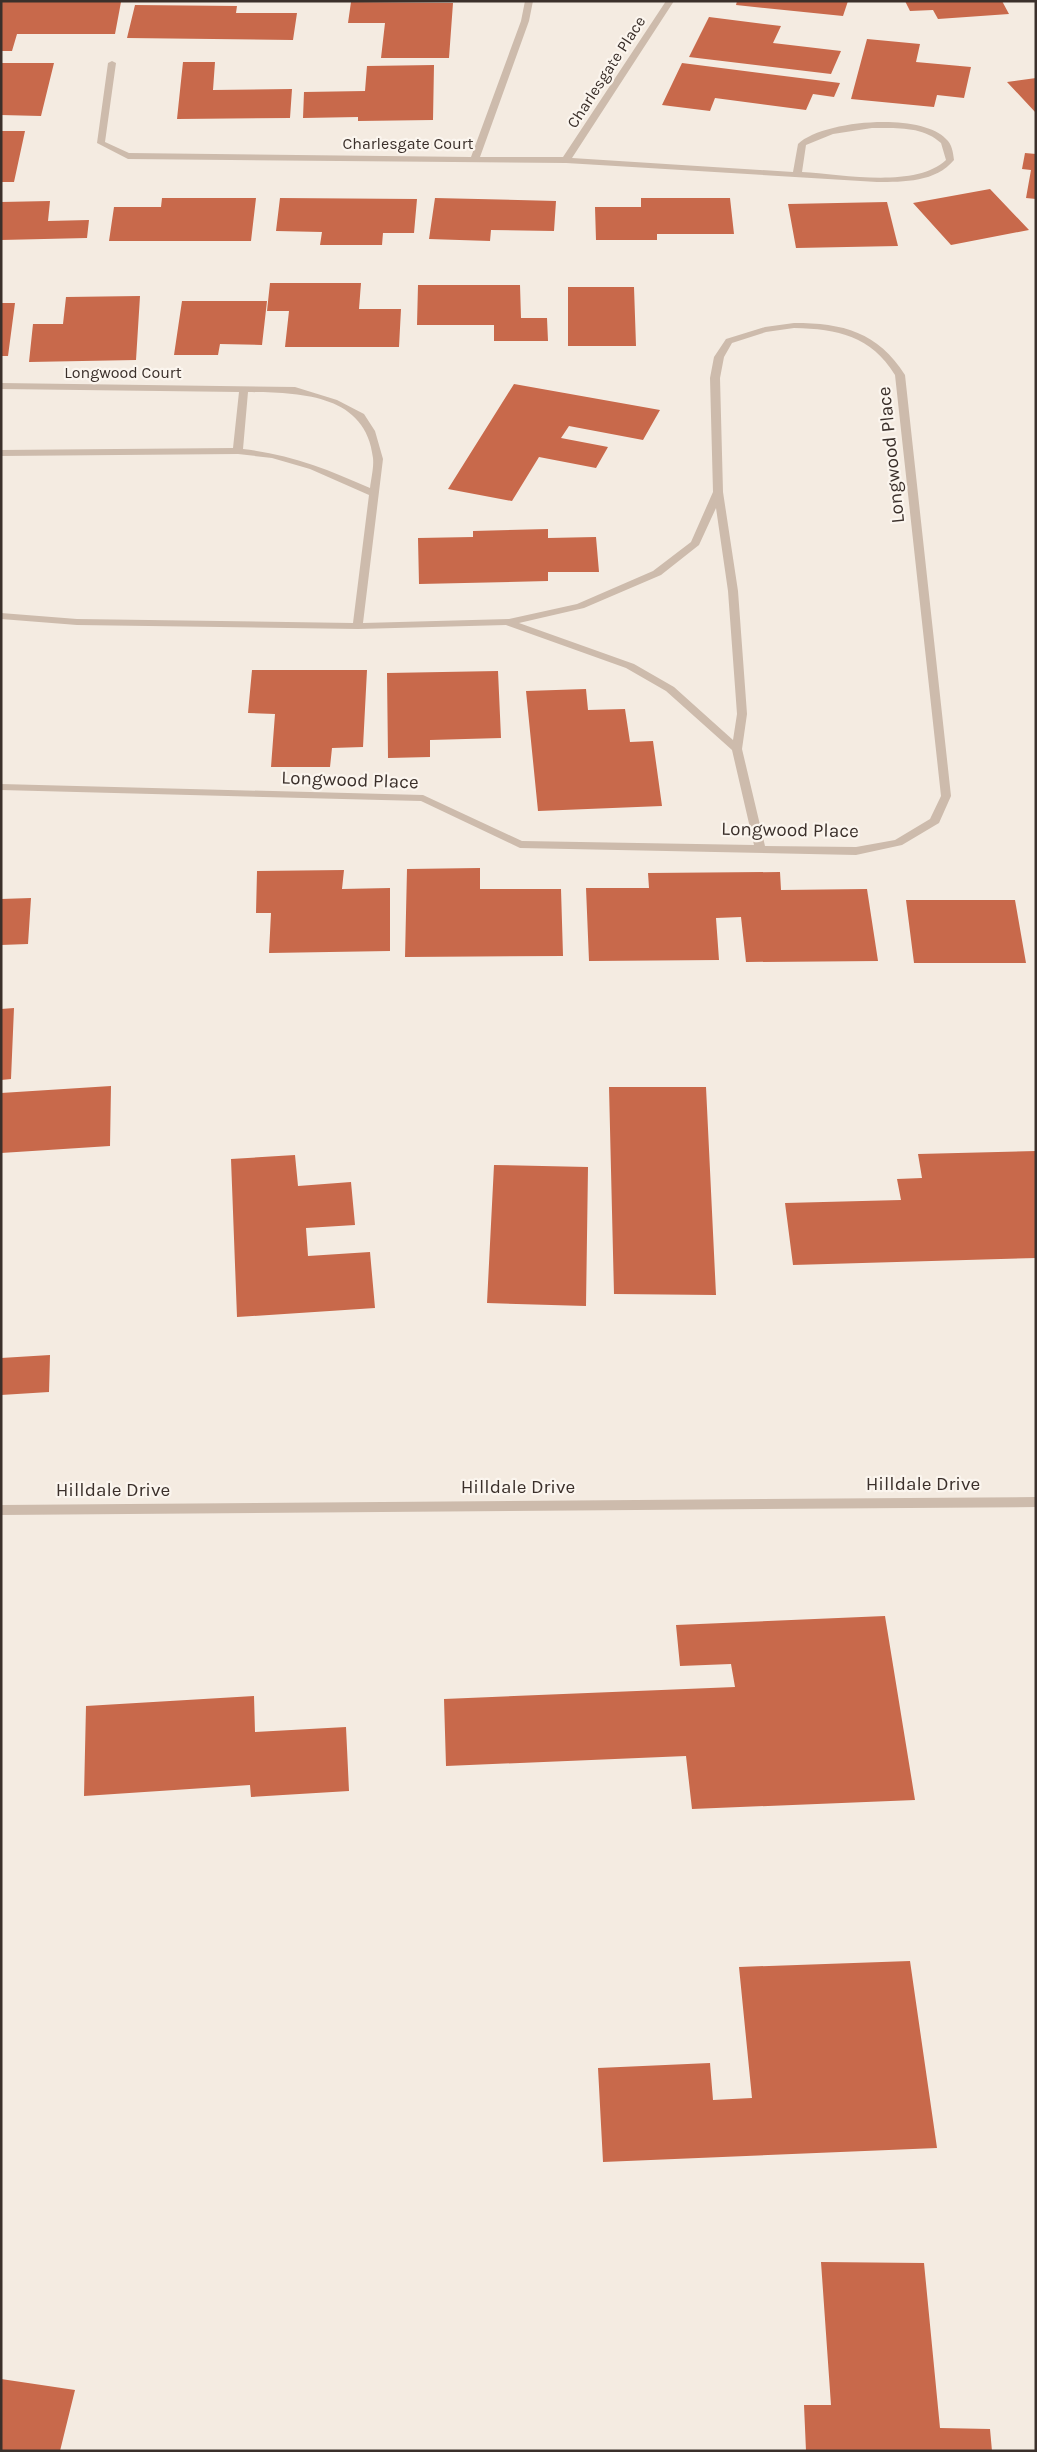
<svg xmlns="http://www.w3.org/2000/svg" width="1037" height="2452" font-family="Karla,sans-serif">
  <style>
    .building { fill: #c8694b }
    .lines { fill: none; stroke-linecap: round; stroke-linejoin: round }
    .minor { fill: #cdbbac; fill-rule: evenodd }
    .labels { text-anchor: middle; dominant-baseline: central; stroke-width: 4.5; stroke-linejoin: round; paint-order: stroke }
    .far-street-label { font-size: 16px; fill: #3b302b; stroke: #fbf5ee }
    .street-label { font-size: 19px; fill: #3b302b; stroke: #fbf5ee }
  </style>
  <rect width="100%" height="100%" fill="#f4ebe1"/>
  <path class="building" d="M737 1H848L843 16 736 5Z
    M905 1H1002L1009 14 938 19 933 10 910 11Z
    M1 2H121L115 34H17L12 51H1Z
    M351 2 453 3 449 58H381L385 23H348Z
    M135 5 237 6 236 13H297L293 40 127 38Z
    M709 17 781 26 773 43 841 51 831 74 689 57Z
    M867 39 920 44 916 62 971 67 964 98 937 95 934 107 851 99Z
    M183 62H215L213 90 292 89 290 118 177 119Z
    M1 63H54L41 116 1 115Z
    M682 63 840 83 834 97 813 94 806 110 715 98 710 111 662 105Z
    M434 65 433 120 358 121V117L303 118 304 92 365 91 367 66Z
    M1036 78V113L1007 82Z
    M1 131H25L14 182H1Z
    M1025 153 1036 154V199L1026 198 1031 170 1022 169Z
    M990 189 1029 230 951 245 913 203Z
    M162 198H256L251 241H109L114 207H161Z
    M280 198 417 199 414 233H383L382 245H320L322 232 276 231Z
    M435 198 556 201 554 231 491 230 490 241 429 239Z
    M641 198H730L734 234H657V240H596L595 207H641Z
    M50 201 48 221 89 220 87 238 1 240V202Z
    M887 202 898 246 796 248 788 204Z
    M270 283H361L359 309H401L399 347H285L289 311H267Z
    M418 285H520L521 318H547L548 341H494V325H417Z
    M568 287H634L636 346H568Z
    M140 296 136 360 29 362 33 324H63L66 297Z
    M182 301H267L262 345 220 344 218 355H174Z
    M1 303H15L8 356H1Z
    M514 384 660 410 643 440 569 426 561 438 608 447 596 468 539 457 512 501 448 489Z
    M548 529V538L596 537 599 572H548V581L419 584 418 538 473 537V531Z
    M252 670H367L363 747 332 748 330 767H271L275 714 248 713Z
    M498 671 501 738 430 740V757L388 758 387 673Z
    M586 689 588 710 625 709 630 742 653 741 662 806 538 811 526 691Z
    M480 868V889H561L563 956 405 957 407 869Z
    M344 870 342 889 390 888V951L269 953 271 913H256L257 871Z
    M780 872 781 890 867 889 878 961 746 962 741 917 716 918 719 960 589 961 586 888H649L648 873Z
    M31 898 28 944 1 945V899Z
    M906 900H1015L1026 963H914Z
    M14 1008 11 1079 1 1080V1009Z
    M111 1086 110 1146 1 1153V1093Z
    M609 1087H706L716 1295 614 1294Z
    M1036 1151V1258L793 1265 785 1203 901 1200 897 1179 922 1178 918 1154Z
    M295 1155 298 1186 351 1182 355 1225 306 1228 308 1256 370 1252 375 1308 237 1317 231 1159Z
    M494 1165 588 1167 586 1306 487 1303Z
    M50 1355 49 1392 1 1395V1358Z
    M885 1616 915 1800 692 1809 686 1756 446 1766 444 1699 735 1687 731 1664 680 1666 676 1625Z
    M254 1696 255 1732 346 1727 349 1791 251 1797 250 1785 84 1796 86 1706Z
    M910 1961 937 2148 603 2162 598 2068 710 2063 713 2100 752 2098 739 1967Z
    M821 2262 924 2263 940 2428 990 2429 992 2451H806L804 2405H831Z
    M1 2379 75 2390 60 2451H1Z"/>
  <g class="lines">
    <path class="minor" d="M525 1H533L529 21 480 157H563L666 1H674L572 158 793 172 798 144C823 120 921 112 946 139 952 144 953 152 954 160 936 182 904 182 877 182L566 163 128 159 97 143 108 63 112 61 116 63 105 142 129 153 471 157 521 21ZM872 128C895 128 923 126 941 143L946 160C915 189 841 174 802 172L806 145 833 134Z
      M794 323C843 323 878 332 905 375L951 796 939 823 902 845 856 855 520 848 421 801 1 790V784L423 795 522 841 754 845 732 750 666 691 626 668 506 625 358 629 77 625 1 619V613L77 619 353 623 369 495 310 469 272 458 238 454 1 456V450L233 448 239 392 1 389V383L295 387 337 400 364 414 375 431 383 459 363 623 509 619 577 604 653 571 691 542 713 492 710 378 714 357 726 339 765 327ZM794 328C838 329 871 336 895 375L941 796 930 819 895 840 856 847 765 846 742 749 747 714 738 591 723 492 720 378 724 357 732 343 766 332ZM248 392C298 393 366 393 373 458 374 467 371 479 370 488 327 469 290 454 243 449ZM716 508 728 591 737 714 733 740 674 687 634 664 519 623 584 608 661 575 699 545Z
      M1036 1497V1507L1 1515V1505Z"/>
  </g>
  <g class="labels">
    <g class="far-street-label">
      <text transform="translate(606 72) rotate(-57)">Charlesgate Place</text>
      <text x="408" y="143">Charlesgate Court</text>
      <text x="123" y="372">Longwood Court</text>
    </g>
    <g class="street-label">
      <text transform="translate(891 455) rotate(-96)">Longwood Place</text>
      <text transform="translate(350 780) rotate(2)">Longwood Place</text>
      <text transform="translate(790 830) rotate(1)">Longwood Place</text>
      <text x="923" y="1484">Hilldale Drive</text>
      <text x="518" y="1487">Hilldale Drive</text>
      <text x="113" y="1490">Hilldale Drive</text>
    </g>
  </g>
  <rect width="1037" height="2452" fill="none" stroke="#3b302b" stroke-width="5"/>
</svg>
